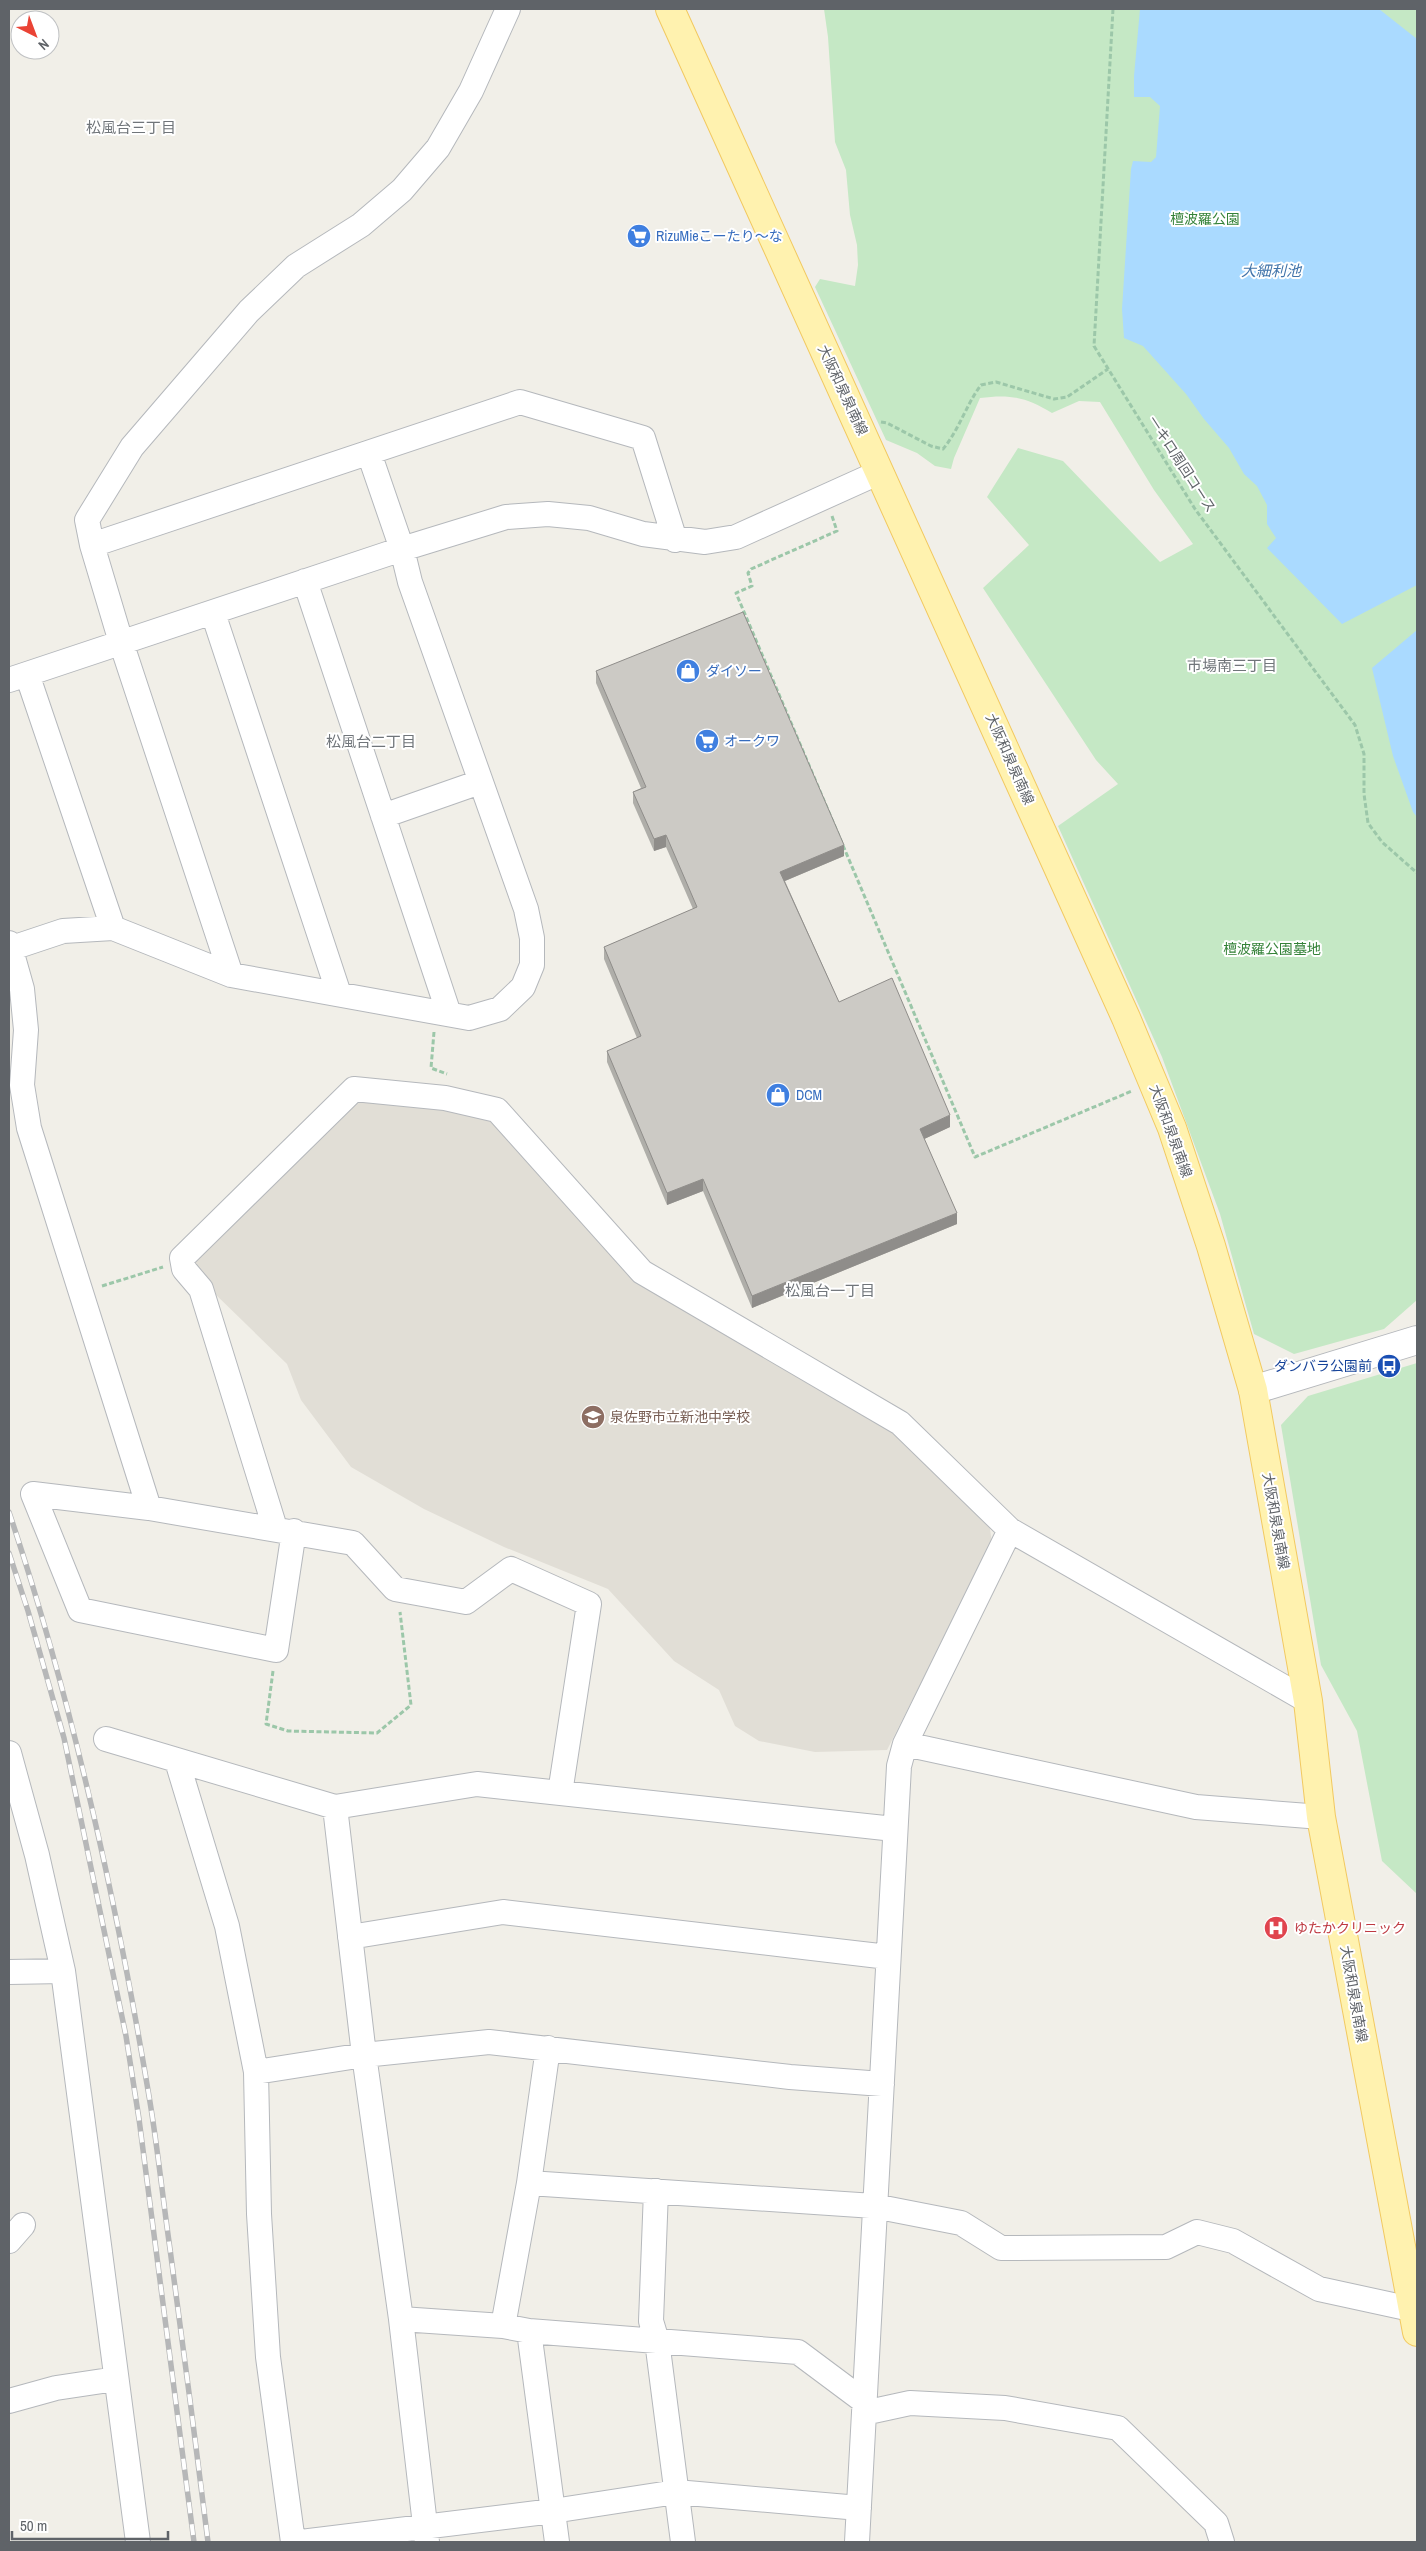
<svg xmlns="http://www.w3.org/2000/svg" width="1426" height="2551" font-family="'Archivo Narrow','Noto Sans JP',sans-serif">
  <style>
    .education { fill: #e1ded6 }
    .green { fill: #c5e8c5 }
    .water { fill: #aadaff }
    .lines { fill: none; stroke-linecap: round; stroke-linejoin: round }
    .minor-casing { stroke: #b5b8bc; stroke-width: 26 }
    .tertiary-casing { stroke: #b5b8bc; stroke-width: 30 }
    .primary-casing { stroke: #f2c960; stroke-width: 30 }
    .path { stroke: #9cc7a9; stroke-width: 3; stroke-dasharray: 5 2.5; stroke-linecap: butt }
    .minor { stroke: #fff; stroke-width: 24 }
    .tertiary { stroke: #fff; stroke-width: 28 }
    .primary { stroke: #fff2af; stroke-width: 28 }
    .rail-casing { stroke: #b6b7b8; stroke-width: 5.5 }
    .rail { stroke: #fff; stroke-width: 4; stroke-dasharray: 11; stroke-linecap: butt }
    .wall { fill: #afaea9 }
    .shaded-wall { fill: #8f8d8a }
    .building { fill: #cccac5; stroke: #8f8d8a }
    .labels { text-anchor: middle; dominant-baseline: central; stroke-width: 4; stroke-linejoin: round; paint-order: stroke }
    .park-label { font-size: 14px; fill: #348238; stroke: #fff }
    .shop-label { font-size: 14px; fill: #366cbe; stroke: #fff; text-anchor: start }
    .street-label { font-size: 14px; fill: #5f6368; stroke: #fff }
    .transit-label { font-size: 14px; fill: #164399; stroke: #fff; text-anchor: end }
    .education-label { font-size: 14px; fill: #785e54; stroke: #fff; text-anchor: start }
    .health-label { font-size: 14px; fill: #be3a42; stroke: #fff; text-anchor: start }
    .neighbourhood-label { font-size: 15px; fill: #70757a; stroke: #fff }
    .water-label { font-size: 15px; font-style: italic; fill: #4174aa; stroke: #fff }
  </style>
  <rect width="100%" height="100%" fill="#f1efe8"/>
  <path class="education" d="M356 1098 493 1115 638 1278 901 1433 989 1522 992 1543 887 1750 815 1752 759 1741 735 1726 719 1690 674 1661 608 1589 504 1547 424 1509 351 1467 301 1400 287 1364 212 1291 191 1262Z"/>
  <path class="green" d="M824 9H1417V1300L1384 1329 1294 1354 1254 1334 1220 1214 1162 1057 1058 826 1118 784 1096 760 983 588 1029 545 987 497 1018 448 1063 461 1160 562 1193 544 1154 490 1100 402 1079 401 1052 413C1026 397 1010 394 980 398L954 458 951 469 935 466 917 453 886 440 815 287 820 279 855 286 858 265 857 245 850 215 846 170 835 142 828 37Z
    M1417 1363V1894L1382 1861 1357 1731 1321 1665 1281 1425 1308 1396Z"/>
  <path class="water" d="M1140 9H1379L1417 39V585L1342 624 1267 548 1276 538 1267 524V505L1257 486 1244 474 1229 448 1204 419 1186 394 1143 346 1124 338 1122 309 1131 169 1133 161 1151 162 1156 157 1160 106 1150 97H1134V76Z
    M1417 630V817L1413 812 1393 756 1372 668Z"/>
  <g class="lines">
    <g class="minor-casing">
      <path id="minor" d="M92 545 87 520 132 447 249 311 296 266 361 225 402 190 438 148 471 91 508 9
        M305 581 449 1014
        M213 613 339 994
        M27 674 113 928
        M9 680 402 549 506 517 548 514 589 518 643 534 705 542 736 537 880 472
        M383 816 480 782
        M9 943 22 989 26 1030 22 1085 29 1128 149 1508
        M9 949 63 931 113 928 231 975 469 1018 500 1009 523 987 532 965V938L526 909 410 582 402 549 369 453
        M231 975 121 642 92 545 520 402 643 438 675 540
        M275 1528 201 1289 184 1269 182 1258 354 1089 445 1098 497 1110 642 1272 900 1423 1010 1530 1308 1701
        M294 1531 276 1650 80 1610 33 1494 149 1508 353 1543 395 1589 466 1602 511 1569 589 1604 560 1793
        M106 1739 335 1807 477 1784 894 1829
        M905 1744 1196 1807 1321 1817
        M9 1753 37 1855 63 1971 138 2542
        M177 1761 227 1926 256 2072 259 2214 268 2357 293 2542
        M335 1807 364 2055 401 2319 427 2542
        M350 1937 503 1912 888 1957
        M9 1972 63 1971
        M256 2072 364 2055 489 2042 790 2077 882 2084
        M529 2183 874 2206 961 2223 1001 2248 1166 2247 1197 2232 1233 2241 1319 2289 1411 2309
        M656 2191 651 2321 657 2341 683 2542
        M9 2241 23 2225
        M401 2319 503 2326 529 2331 798 2352 865 2402
        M503 2326 529 2183 548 2048
        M529 2331 557 2542
        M9 2401 56 2388 116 2379
        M864 2413 910 2403 1005 2408 1118 2428 1216 2523 1222 2542
        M301 2542 553 2511 676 2492 859 2508
        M857 2542 899 1766 905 1744 1010 1530"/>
    </g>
    <g class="tertiary-casing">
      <path id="tertiary" d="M1253 1390 1417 1340"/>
    </g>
    <g class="primary-casing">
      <path id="primary" d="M670 9 1126 1018 1172 1128 1211 1246 1253 1390 1308 1701 1321 1817 1417 2332"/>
    </g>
    <path class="path" d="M1113 9 1094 346 1195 509 1355 725 1364 754V794L1368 823 1382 842 1417 873
      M881 422 887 423 931 446 943 449C959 430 966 405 981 385L996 382 1054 399 1067 397 1108 369
      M832 516 837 531 751 569 748 573 752 586 736 593 975 1157 1132 1091
      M434 1032 431 1068 447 1074
      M102 1286 163 1267
      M273 1671 266 1724 288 1731 377 1733 411 1705 400 1612"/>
    <use href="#minor" class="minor"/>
    <use href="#tertiary" class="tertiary"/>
    <use href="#primary" class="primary"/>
    <g class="rail-casing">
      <path id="rail" d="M9 1512C73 1703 117 1903 150 2102 158 2151 163 2200 170 2249 183 2347 196 2444 208 2542
        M9 1553 28 1611 64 1738 126 2036 139 2119 194 2542"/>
    </g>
    <use href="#rail" class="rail"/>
  </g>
  <path class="wall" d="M596 671 844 856 785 881 839 1002 950 1127 924 1139 957 1224 752 1308 703 1191 667 1205 607 1062V1051L637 1038 604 959V947L693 909 666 847 654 851 633 803V792L641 788 596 683Z"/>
  <path class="shaded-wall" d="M666 835V847L654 851V839Z
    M844 845V856L780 883V872Z
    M950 1115V1127L920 1141V1129Z
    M703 1179V1191L667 1205V1193Z
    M957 1213V1224L752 1308V1296Z"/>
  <path class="building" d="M743 612 844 845 780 872 839 1002 892 978 950 1115 920 1129 957 1213 752 1296 703 1179 667 1193 607 1051 641 1036 604 947 697 907 666 835 654 839 633 792 646 787 596 671Z"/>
  <defs>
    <g id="supermarket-disc" transform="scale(1.25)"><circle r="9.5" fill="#3f7fe0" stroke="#fff"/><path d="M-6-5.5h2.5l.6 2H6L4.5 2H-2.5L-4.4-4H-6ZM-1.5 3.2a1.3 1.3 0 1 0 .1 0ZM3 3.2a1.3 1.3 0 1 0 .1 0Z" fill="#fff"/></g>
    <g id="shop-disc" transform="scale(1.25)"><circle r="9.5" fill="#3f7fe0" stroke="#fff"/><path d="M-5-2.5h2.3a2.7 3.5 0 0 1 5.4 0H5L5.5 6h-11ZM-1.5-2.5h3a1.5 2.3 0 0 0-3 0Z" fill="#fff"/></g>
    <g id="bus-disc" transform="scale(1.25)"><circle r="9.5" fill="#1a4fb4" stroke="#fff"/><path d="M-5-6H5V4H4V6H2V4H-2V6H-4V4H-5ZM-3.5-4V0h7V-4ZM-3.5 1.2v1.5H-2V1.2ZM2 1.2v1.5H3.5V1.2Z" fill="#fff"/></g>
    <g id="school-disc" transform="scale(1.25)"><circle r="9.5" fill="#8d6e63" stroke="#fff"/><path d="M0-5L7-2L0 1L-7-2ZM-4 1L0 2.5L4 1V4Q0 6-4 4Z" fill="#fff"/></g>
    <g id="hospital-disc" transform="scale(1.25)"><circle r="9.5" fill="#e0444e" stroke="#fff"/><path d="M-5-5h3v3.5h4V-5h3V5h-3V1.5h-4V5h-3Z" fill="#fff"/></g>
  </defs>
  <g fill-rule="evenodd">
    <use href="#supermarket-disc" x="639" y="236"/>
    <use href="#shop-disc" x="688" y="671"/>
    <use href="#supermarket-disc" x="707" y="741"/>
    <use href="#shop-disc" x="778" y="1095"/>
    <use href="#bus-disc" x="1389" y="1366"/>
    <use href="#school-disc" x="593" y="1417"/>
    <use href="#hospital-disc" x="1276" y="1928"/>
  </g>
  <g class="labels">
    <g class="park-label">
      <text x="1205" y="219">檀波羅公園</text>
      <text x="1272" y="949">檀波羅公園墓地</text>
    </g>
    <g class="shop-label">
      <text x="656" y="236">RizuMieこーたり～な</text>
      <text x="706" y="671">ダイソー</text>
      <text x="724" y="741">オークワ</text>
      <text x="796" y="1095">DCM</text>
    </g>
    <g class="street-label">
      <text transform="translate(843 390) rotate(65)">大阪和泉泉南線</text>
      <text transform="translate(1182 464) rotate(57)">一キロ周回コース</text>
      <text transform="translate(1010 759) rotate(66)">大阪和泉泉南線</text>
      <text transform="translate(1171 1131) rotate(70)">大阪和泉泉南線</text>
      <text transform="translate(1276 1521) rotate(80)">大阪和泉泉南線</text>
      <text transform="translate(1354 1994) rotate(80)">大阪和泉泉南線</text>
    </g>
    <g class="transit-label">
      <text x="1372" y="1366">ダンバラ公園前</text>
    </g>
    <g class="education-label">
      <text x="610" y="1417">泉佐野市立新池中学校</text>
    </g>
    <g class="health-label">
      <text x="1294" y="1928">ゆたかクリニック</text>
    </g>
    <g class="neighbourhood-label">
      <text x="131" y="127">松風台三丁目</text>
      <text x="1232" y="665">市場南三丁目</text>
      <text x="371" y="741">松風台二丁目</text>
      <text x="830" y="1290">松風台一丁目</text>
    </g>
    <g class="water-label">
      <text x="1271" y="270">大細利池</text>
    </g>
  </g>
  <rect width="1426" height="2551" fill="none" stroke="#5f6368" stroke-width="20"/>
  <g transform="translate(35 35) rotate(138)"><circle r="24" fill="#ffffff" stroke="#bfc1c3"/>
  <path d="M0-4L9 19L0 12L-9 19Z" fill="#ea4335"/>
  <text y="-8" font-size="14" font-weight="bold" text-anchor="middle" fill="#5f6368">N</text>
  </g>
  <path d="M12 2531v8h156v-8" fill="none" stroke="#5f6368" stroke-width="2.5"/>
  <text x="20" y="2531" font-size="15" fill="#5f6368" stroke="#ffffff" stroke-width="4" paint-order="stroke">50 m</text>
</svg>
